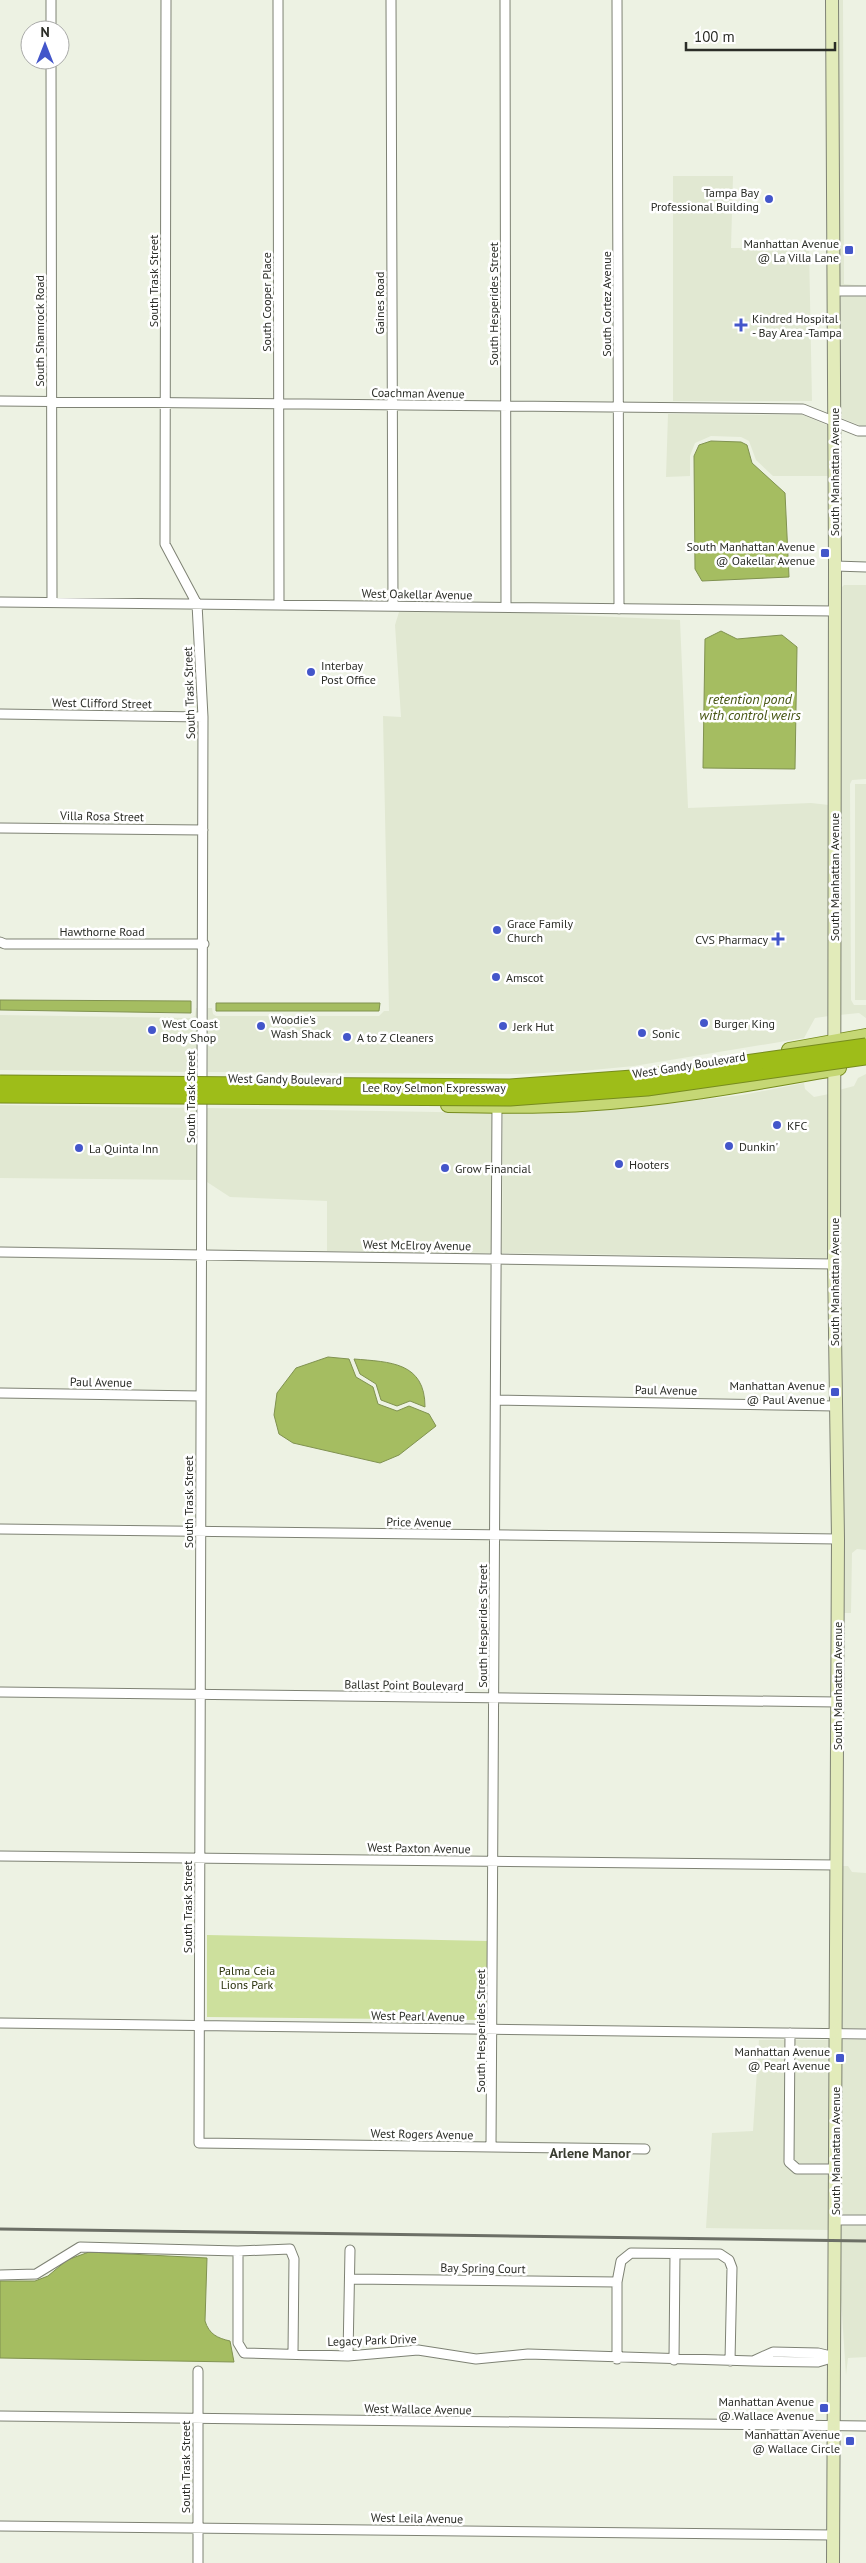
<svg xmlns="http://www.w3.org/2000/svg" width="866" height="2563" font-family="'PT Sans',sans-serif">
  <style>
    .built { fill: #e1e8d2 }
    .green { fill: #cde09d }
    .water { fill: #a5bd61; stroke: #809250 }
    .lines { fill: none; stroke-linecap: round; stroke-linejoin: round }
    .street-casing { stroke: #7e8274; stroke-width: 11 }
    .secondary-casing { stroke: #7e8274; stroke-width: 14 }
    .primary-casing { stroke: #768b1e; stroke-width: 16 }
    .street { stroke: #fff; stroke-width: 9 }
    .secondary { stroke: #e2ebba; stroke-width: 12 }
    .primary { stroke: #c5d775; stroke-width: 14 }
    .rail { stroke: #6c6f66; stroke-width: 3 }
    .highway-bridge-casing { stroke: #768b1e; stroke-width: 17; stroke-linecap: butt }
    .highway-bridge { stroke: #9ebd19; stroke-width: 15 }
    .poi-dot { fill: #4356ca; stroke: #fff; stroke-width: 2 }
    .labels { text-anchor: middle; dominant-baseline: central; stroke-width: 5; stroke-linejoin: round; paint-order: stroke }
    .poi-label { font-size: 12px; fill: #2b2d27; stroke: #fff; text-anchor: start }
    .street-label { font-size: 12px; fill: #2b2d27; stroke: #fff }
    .park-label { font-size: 12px; fill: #2a330c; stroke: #fff }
    .water-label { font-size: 14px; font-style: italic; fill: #475613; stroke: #fff }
    .neighbourhood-label { font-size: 14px; font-weight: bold; fill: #393c30; stroke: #fff }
  </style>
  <rect width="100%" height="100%" fill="#edf2e3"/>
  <path class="built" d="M837 0H843L844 284 866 286 839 285Z
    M673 176H733L731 248H809L812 401H673Z
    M839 297H866V425H859L839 417Z
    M668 414 803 415 829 426 828 476H773L756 460 749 441 741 437 711 436 695 443 690 456V476L666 477Z
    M844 585H866V779L852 780 850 784 851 1000 854 1005H866V1018L859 1013 839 1015 838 591Z
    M399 612 529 613 680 620 688 808 811 803 829 805V1016L815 1018 804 1038 634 1066 582 1071 521 1074 208 1072V1008H212L213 1014 216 1016H379L384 1011H389L383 716 401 717 395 625Z
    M855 784H866V1000H855Z
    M196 1008H198L197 1072 0 1070V1015L191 1018 195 1016Z
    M866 1074V1550L857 1549 852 1553 851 1613H843L839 1090 854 1086 858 1078Z
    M804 1083 805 1089 814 1097 829 1094 828 1258 502 1253 503 1113 534 1114 630 1108 742 1095Z
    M0 1105 197 1108V1180L0 1178Z
    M207 1108 492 1113 491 1253 327 1251V1201L230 1197 207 1182Z
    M842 1866H848L852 1872 866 1873V2028H842Z
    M759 2040H785L784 2162 786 2167 796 2174 830 2175V2230L706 2228 712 2133 753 2131Z
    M795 2040H831L830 2164 798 2163 794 2160Z
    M841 2040H866V2214H840Z
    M840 2226H866V2357L848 2358 846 2375 840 2284Z"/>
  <path class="green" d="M207 1935 488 1941 486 2020 207 2017Z"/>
  <path class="water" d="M711 441 741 442 747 445 752 463 785 493 789 577 702 581 695 569 694 456 699 445Z
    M721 631 737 639 782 635 797 647 795 769 703 768 705 639Z
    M0 1000 191 1001V1013L0 1010Z
    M216 1003H380L379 1011H216Z
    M328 1357 349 1359 356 1377 373 1387 378 1404 397 1411 409 1406 429 1414 436 1426 399 1455 380 1463 293 1443 279 1434 274 1415 277 1393 296 1368Z
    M354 1359C390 1362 425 1362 425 1407L410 1401 397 1406 381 1400 376 1384 360 1374Z
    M89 2252 207 2258 205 2321C209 2334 217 2338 230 2341L234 2362 0 2358V2281H35L48 2276 67 2260Z"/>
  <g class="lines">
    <g class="street-casing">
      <path id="street" d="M51 0V30
        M166 0 165 544 197 604 203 717 199 2143 645 2149
        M278 0 279 605
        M391 0 393 606
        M505 0 506 607
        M617 0 619 609
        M51 60 52 602
        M834 291H866
        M0 401 803 409 858 431H866
        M835 566 866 567
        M0 602 834 611
        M0 714 203 717
        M0 828 203 830
        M0 942 5 944H204
        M0 1252 834 1264
        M0 1393 201 1396
        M496 1400 835 1406
        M0 1529 838 1539
        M0 1692 837 1702
        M0 1856 837 1865
        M0 2023 866 2034
        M790 2033 789 2162 797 2169H835
        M491 2147 497 1106
        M835 2220H866
        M238 2251V2343L244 2353 348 2356 418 2350 476 2359 528 2354 753 2361
        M0 2275 36 2274 80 2247 238 2251 290 2249 294 2259 293 2353
        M350 2279 617 2282
        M773 2352 818 2353 835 2357 818 2362 753 2361Z
        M348 2356 350 2250
        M617 2359V2282L621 2261 631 2253 720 2254 729 2260 732 2268 730 2361
        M674 2360 675 2254
        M198 2371V2563
        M0 2416 866 2426
        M0 2526 833 2535"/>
    </g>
    <g class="secondary-casing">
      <path id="secondary" d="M832 0 835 566 834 1264 838 1539 833 2563"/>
    </g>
    <g class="primary-casing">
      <path id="primary" d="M789 1050 866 1036
        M448 1105C493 1106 537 1107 582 1104 669 1099 754 1083 839 1068"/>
    </g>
    <use href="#street" class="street"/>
    <use href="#secondary" class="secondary"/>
    <use href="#primary" class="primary"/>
    <path class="rail" d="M0 2229 866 2241"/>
    <g class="highway-bridge-casing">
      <path id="highway-bridge" d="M0 1083 510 1087 646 1077 866 1046
        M0 1095 510 1098 647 1088 866 1057"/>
    </g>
    <use href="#highway-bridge" class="highway-bridge"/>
  </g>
  <g class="poi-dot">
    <circle cx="769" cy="199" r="5"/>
    <rect x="844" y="245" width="10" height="10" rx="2.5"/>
    <path d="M738.5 317.5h5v5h5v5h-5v5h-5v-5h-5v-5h5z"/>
    <rect x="820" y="548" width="10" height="10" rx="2.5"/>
    <circle cx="311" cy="672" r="5"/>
    <circle cx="497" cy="930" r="5"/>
    <path d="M775.5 931.5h5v5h5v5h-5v5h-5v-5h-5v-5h5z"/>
    <circle cx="496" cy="977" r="5"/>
    <circle cx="704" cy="1023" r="5"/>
    <circle cx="261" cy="1026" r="5"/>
    <circle cx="503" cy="1026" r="5"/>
    <circle cx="152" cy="1030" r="5"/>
    <circle cx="642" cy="1033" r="5"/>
    <circle cx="347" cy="1037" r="5"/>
    <circle cx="777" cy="1125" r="5"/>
    <circle cx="729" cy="1146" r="5"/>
    <circle cx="79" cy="1148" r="5"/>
    <circle cx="619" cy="1164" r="5"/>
    <circle cx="445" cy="1168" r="5"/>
    <rect x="830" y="1387" width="10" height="10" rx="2.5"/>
    <rect x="835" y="2053" width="10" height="10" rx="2.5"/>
    <rect x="819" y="2403" width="10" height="10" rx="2.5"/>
    <rect x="845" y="2436" width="10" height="10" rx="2.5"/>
  </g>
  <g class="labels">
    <g class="poi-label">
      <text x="759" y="192" text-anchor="end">Tampa Bay<tspan x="759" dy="14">Professional Building</tspan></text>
      <text x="839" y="243" text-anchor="end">Manhattan Avenue<tspan x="839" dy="14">@ La Villa Lane</tspan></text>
      <text x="752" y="318">Kindred Hospital<tspan x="752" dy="14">- Bay Area -Tampa</tspan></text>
      <text x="815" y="546" text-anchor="end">South Manhattan Avenue<tspan x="815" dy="14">@ Oakellar Avenue</tspan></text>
      <text x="321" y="665">Interbay<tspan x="321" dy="14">Post Office</tspan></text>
      <text x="507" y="923">Grace Family<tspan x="507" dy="14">Church</tspan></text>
      <text x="768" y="939" text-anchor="end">CVS Pharmacy</text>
      <text x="506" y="977">Amscot</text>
      <text x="271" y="1019">Woodie's<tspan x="271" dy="14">Wash Shack</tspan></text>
      <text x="162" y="1023">West Coast<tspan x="162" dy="14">Body Shop</tspan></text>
      <text x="714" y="1023">Burger King</text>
      <text x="513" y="1026">Jerk Hut</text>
      <text x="652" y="1033">Sonic</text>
      <text x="357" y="1037">A to Z Cleaners</text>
      <text x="787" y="1125">KFC</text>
      <text x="739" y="1146">Dunkin'</text>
      <text x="89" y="1148">La Quinta Inn</text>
      <text x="629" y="1164">Hooters</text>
      <text x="455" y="1168">Grow Financial</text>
      <text x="825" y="1385" text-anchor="end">Manhattan Avenue<tspan x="825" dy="14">@ Paul Avenue</tspan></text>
      <text x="830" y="2051" text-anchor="end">Manhattan Avenue<tspan x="830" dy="14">@ Pearl Avenue</tspan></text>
      <text x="814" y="2401" text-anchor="end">Manhattan Avenue<tspan x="814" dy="14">@ Wallace Avenue</tspan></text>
      <text x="840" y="2434" text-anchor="end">Manhattan Avenue<tspan x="840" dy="14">@ Wallace Circle</tspan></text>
    </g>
    <g class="street-label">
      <text transform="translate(153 281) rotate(-90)">South Trask Street</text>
      <text transform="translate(266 302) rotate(-90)">South Cooper Place</text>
      <text transform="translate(379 303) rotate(-90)">Gaines Road</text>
      <text transform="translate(493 304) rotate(-90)">South Hesperides Street</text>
      <text transform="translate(606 304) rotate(-90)">South Cortez Avenue</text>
      <text transform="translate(39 331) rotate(-90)">South Shamrock Road</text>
      <text transform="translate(418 393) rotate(1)">Coachman Avenue</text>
      <text transform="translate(834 472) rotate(-90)">South Manhattan Avenue</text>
      <text transform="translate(417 594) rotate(1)">West Oakellar Avenue</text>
      <text transform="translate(189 693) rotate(-92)">South Trask Street</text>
      <text transform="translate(102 703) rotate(1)">West Clifford Street</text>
      <text transform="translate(102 816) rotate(1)">Villa Rosa Street</text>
      <text transform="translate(834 877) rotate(-90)">South Manhattan Avenue</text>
      <text x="102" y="931">Hawthorne Road</text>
      <text transform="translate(689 1065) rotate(-9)">West Gandy Boulevard</text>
      <text transform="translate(285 1079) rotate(1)">West Gandy Boulevard</text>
      <text x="434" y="1087">Lee Roy Selmon Expressway</text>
      <text transform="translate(190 1097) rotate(-90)">South Trask Street</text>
      <text transform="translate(417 1245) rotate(1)">West McElroy Avenue</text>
      <text transform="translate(834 1282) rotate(-90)">South Manhattan Avenue</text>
      <text transform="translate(101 1382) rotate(1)">Paul Avenue</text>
      <text transform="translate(666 1390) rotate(1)">Paul Avenue</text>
      <text transform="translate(188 1502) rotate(-90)">South Trask Street</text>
      <text transform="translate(419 1522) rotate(1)">Price Avenue</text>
      <text transform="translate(482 1626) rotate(-90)">South Hesperides Street</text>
      <text transform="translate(404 1685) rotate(1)">Ballast Point Boulevard</text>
      <text transform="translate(837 1686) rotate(-90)">South Manhattan Avenue</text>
      <text transform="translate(419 1848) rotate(1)">West Paxton Avenue</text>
      <text transform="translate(187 1907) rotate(-90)">South Trask Street</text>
      <text transform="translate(418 2016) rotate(1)">West Pearl Avenue</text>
      <text transform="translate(480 2031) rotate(-90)">South Hesperides Street</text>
      <text transform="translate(422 2134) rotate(1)">West Rogers Avenue</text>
      <text transform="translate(835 2151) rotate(-90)">South Manhattan Avenue</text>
      <text transform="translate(483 2268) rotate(1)">Bay Spring Court</text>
      <text transform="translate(372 2340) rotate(-2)">Legacy Park Drive</text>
      <text transform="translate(418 2409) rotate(1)">West Wallace Avenue</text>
      <text transform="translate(185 2467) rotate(-90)">South Trask Street</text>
      <text transform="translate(417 2518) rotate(1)">West Leila Avenue</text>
    </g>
    <g class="park-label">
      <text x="247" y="1970">Palma Ceia<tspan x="247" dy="14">Lions Park</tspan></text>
    </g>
    <g class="water-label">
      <text x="750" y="699">retention pond<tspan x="750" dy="16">with control weirs</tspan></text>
    </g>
    <g class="neighbourhood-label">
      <text x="590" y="2153">Arlene Manor</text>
    </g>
  </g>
  <g transform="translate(45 45)"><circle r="24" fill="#ffffff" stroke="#aaaba9"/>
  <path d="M0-4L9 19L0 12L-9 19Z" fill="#4356ca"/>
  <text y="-8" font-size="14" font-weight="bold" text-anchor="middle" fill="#2b2d27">N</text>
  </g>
  <path d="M686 42v8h149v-8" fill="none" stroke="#2b2d27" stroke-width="2.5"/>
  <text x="694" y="42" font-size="15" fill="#2b2d27" stroke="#ffffff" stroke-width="4" paint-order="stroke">100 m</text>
</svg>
